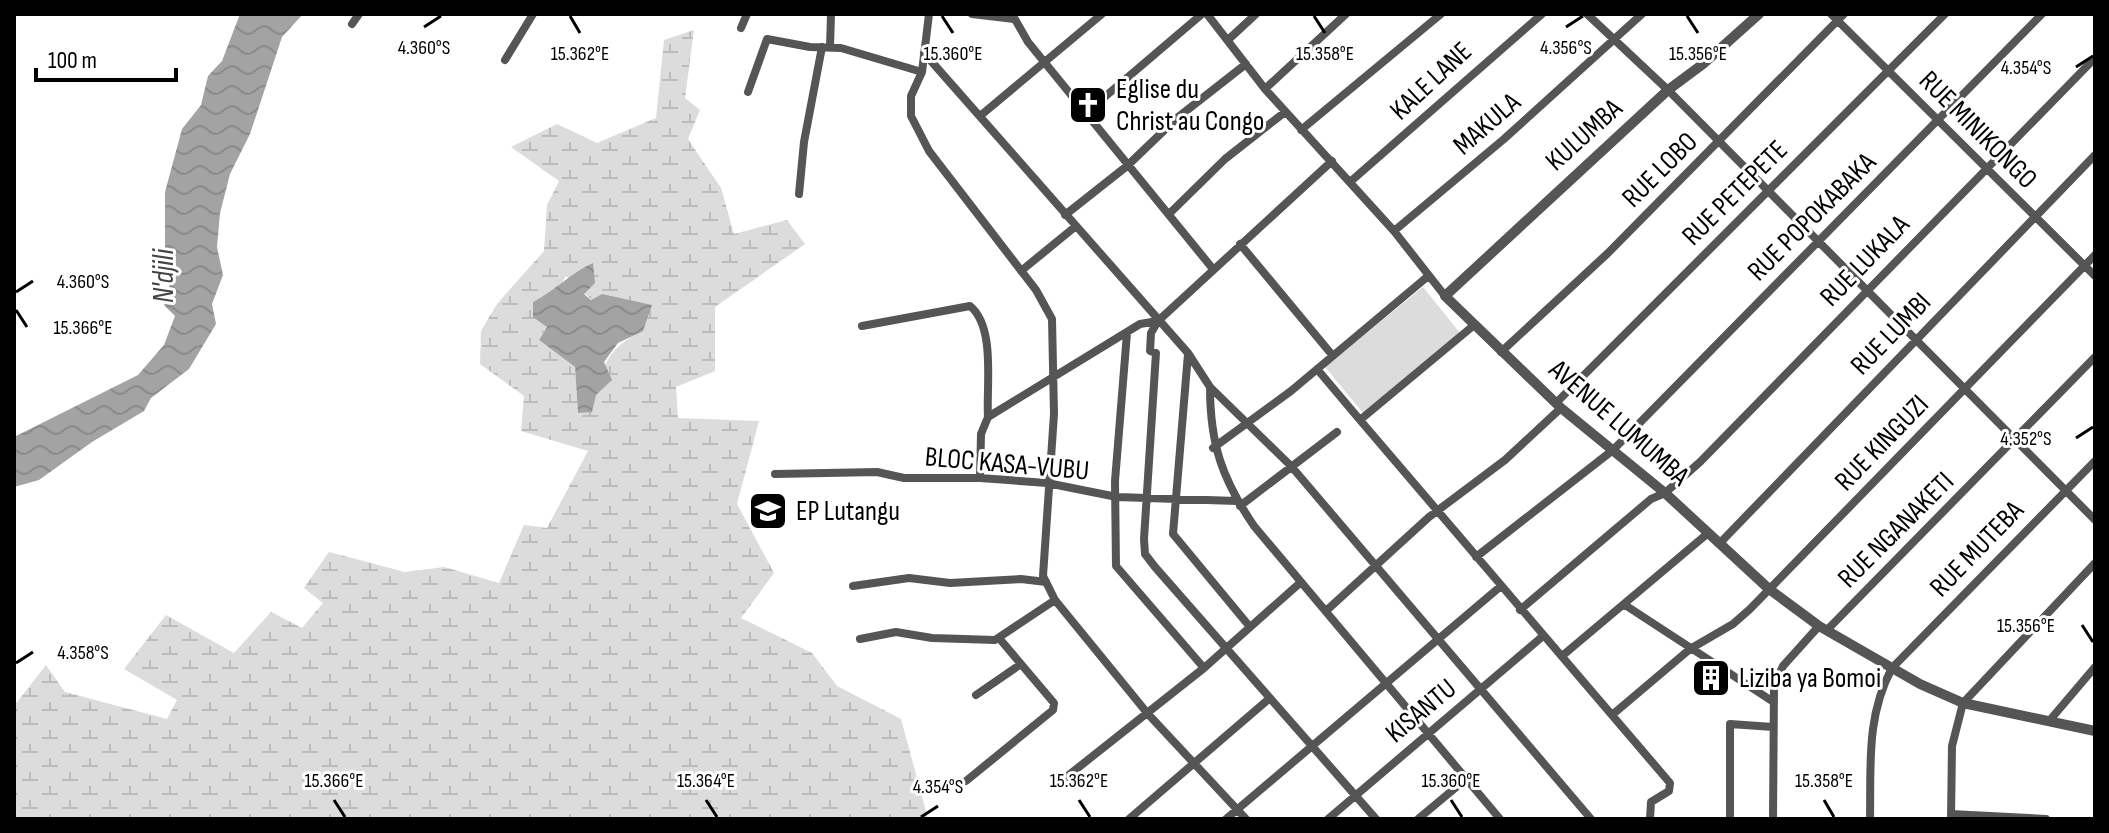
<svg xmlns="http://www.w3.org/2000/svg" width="2109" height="833" font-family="'Sofia Sans Condensed',sans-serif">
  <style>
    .green { fill: #dcdcdc }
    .wetland { fill: url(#wetland-marsh); fill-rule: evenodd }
    .water { fill: url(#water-waves) }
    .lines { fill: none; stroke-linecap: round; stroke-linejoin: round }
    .minor { stroke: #555; stroke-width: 8 }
    .tertiary { stroke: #555; stroke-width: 10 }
    .ticks { fill: none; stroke: #000; stroke-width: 3 }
    .labels { text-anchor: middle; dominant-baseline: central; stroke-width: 6; stroke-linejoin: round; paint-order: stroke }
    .street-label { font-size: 28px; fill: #000; stroke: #fff }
    .poi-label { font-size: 28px; fill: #000; stroke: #fff; text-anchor: start }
    .water-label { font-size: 30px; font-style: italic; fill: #444; stroke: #fff }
    .ticks-label { font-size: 20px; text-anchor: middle; fill: #000; stroke: #fff; stroke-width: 6; stroke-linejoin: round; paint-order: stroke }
  </style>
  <defs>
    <pattern id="wetland-marsh" width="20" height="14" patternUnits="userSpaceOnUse" patternTransform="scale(2)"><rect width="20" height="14" fill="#dcdcdc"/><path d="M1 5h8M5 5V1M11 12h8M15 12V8" fill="none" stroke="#bbb"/></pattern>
    <pattern id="water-waves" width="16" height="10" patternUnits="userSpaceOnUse" patternTransform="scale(2)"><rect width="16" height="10" fill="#a3a3a3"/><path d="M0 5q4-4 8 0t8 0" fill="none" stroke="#8b8b8b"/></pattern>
  </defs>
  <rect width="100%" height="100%" fill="#fff"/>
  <path class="green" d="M1423 287 1460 333 1363 413 1325 367Z"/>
  <path class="wetland" d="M694 30 685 98 700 110 688 139 721 188 734 234 787 220 805 244 715 307V371L676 387 678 418 759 421 737 504 774 573 741 618 812 653 837 686 901 719 928 819H14V706L46 665 65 692 167 719 177 700 124 669 166 615 234 653 271 612 302 628 323 603 304 588 329 552 405 572 444 567 499 583 524 525 547 528 588 451 521 431 524 396 480 364 481 331 497 304 544 251 547 205 559 181 511 147 557 124 597 143 656 118 664 40ZM566 276 592 300 602 294 643 330C590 358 613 377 578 412L575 367 539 340 547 327 533 302 558 289Z"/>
  <path class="water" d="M240 14H303L282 37 250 134 230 174 220 213 217 247 223 275 212 304 216 324 189 369 151 398 144 411 92 442 39 480 14 487V437L138 375 164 345 175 316 164 305 170 291 165 259V192L182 129 201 105 208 76 222 61Z
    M593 263 595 283 584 294 591 300 602 294 652 305 643 331 618 343 604 362 612 380 596 395 592 412 578 413 575 367 539 340 547 327 533 317V302C556 290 569 274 593 263Z"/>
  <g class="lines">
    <path class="minor" d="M929 14 922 72 911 96V116L929 151 1036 290 1052 319 1054 414 1043 576 1055 600 1148 714 1246 819
      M972 14 1014 19
      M1012 14 1028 42 1213 269
      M1207 14 1265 89 1394 231 1445 296
      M1587 14 1668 90 2095 520
      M1831 14 2095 276
      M352 24 359 14
      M741 28 747 14
      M1229 39 1256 14
      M830 47 831 14
      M924 53 1188 353 1210 387 1291 466 1591 819
      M505 60 533 14
      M1265 89 1346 14
      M748 92 767 39 810 47 841 48 922 72
      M1087 112 1202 14
      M980 116 1102 14
      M1301 130 1441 14
      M1332 161 1158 321 1151 333 1150 351 1156 353 1144 539 1145 554 1155 567 1376 819
      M1350 182 1542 14
      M799 194 804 142 822 47
      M1169 214 1225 159 1285 112
      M1065 215 1127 166 1177 118 1246 64
      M1394 231 1504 139 1642 14
      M1240 244 1333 356
      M1021 271 1076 226
      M862 326 970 306C996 327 986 387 988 417
      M1127 333 1115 481 1116 566 1204 668
      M1501 352 1608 253 1844 14
      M1188 354 1173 534 1250 627
      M1317 369 1360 420 1473 326
      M1210 387C1210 444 1222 479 1254 526L1500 819
      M1556 403 1945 14
      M1360 420 1670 783 1669 791 1651 802 1650 819
      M1213 448 1291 391 1427 277
      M775 474 877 472 904 478H980L1047 483 1117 497 1237 501
      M980 478 981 434 988 417 1140 324 1158 321
      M1240 506 1337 432
      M1719 544 2095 155
      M1476 557 1613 450 2042 14
      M853 586 909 578 950 583 1021 579 1046 582
      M1625 605 1772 701
      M1327 610 1429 517 1505 460 1561 408
      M1520 610 1651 499 1665 493 1700 462 2095 58
      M1827 630 2095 357
      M860 639 896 632 932 638 995 640 1055 600
      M1562 656 1707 534
      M976 695 1021 664
      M1612 715 1690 649 1733 624 1750 609 2095 255
      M2050 720 2095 667
      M966 781 1053 710 1054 703 999 638
      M1060 782 1204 668 1301 582
      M1951 814 2046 819
      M1129 819 1270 698
      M1226 819 1501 586
      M1328 819 1543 636
      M1418 819 1466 779
      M1730 819V724L1773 727
      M1773 819 1774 686 1783 666 1819 626
      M1870 819C1871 766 1866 716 1892 668L2095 461
      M1951 819 1952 746 1963 703 2095 563"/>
    <path class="tertiary" d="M1759 14 1703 64 1668 90 1445 296 1561 408 1665 493 1769 589 1819 626 1920 684 1963 703 2095 731"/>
  </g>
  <path class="ticks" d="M570 16 580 33M942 16 953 33M1314 16 1325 33M1687 16 1698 33M424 27 441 16M1566 27 1583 16M2076 67 2093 56M16 292 33 281M16 310 27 327M2076 438 2093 427M2082 625 2093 642M16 663 33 652M334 800 345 817M706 800 717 817M1079 800 1090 817M1451 800 1462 817M1824 800 1834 817M921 817 938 806"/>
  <defs>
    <g id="church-square" transform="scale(2)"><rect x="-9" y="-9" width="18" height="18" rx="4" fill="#000" stroke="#fff"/><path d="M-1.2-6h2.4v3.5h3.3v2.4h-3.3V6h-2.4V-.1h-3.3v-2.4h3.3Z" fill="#fff"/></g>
    <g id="school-square" transform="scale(2)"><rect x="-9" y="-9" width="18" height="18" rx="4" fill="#000" stroke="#fff"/><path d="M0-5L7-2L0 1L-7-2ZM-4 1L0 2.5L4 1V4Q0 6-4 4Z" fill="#fff"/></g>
    <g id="building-square" transform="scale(2)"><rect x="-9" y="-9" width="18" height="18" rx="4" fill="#000" stroke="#fff"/><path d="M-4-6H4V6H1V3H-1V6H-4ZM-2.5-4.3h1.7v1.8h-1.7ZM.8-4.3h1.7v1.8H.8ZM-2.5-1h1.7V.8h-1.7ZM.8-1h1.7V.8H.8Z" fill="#fff"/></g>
  </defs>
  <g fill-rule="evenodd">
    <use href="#church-square" x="1088" y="105"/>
    <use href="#school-square" x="768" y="511"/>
    <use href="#building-square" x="1711" y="678"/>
  </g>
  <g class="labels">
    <g class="street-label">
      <text transform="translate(1431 81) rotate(-43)">KALE LANE</text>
      <text transform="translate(1487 124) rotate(-41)">MAKULA</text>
      <text transform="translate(1978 130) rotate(45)">RUE MINIKONGO</text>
      <text transform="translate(1584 135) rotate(-42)">KULUMBA</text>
      <text transform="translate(1660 170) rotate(-45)">RUE LOBO</text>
      <text transform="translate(1735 193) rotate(-45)">RUE PETEPETE</text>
      <text transform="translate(1812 217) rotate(-45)">RUE POPOKABAKA</text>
      <text transform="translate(1865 261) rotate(-46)">RUE LUKALA</text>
      <text transform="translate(1891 334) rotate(-46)">RUE LUMBI</text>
      <text transform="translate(1619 423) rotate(41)">AVENUE LUMUMBA</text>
      <text transform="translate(1882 443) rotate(-46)">RUE KINGUZI</text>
      <text transform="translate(1007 464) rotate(5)">BLOC KASA-VUBU</text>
      <text transform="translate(1896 530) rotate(-45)">RUE NGANAKETI</text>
      <text transform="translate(1977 549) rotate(-46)">RUE MUTEBA</text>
      <text transform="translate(1421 711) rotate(-40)">KISANTU</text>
    </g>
    <g class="poi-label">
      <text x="1116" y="89">Eglise du<tspan x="1116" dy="32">Christ au Congo</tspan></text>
      <text x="796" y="511">EP Lutangu</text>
      <text x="1739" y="678">Liziba ya Bomoi</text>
    </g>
    <g class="water-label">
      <text transform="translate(164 276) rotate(-90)">N'djili</text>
    </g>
  </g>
  <g class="ticks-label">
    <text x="424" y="54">4.360°S</text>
    <text x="1566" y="54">4.356°S</text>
    <text x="580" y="60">15.362°E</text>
    <text x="953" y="60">15.360°E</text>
    <text x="1325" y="60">15.358°E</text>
    <text x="1698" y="60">15.356°E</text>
    <text x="2026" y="74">4.354°S</text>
    <text x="83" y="288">4.360°S</text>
    <text x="83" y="334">15.366°E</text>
    <text x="2026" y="445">4.352°S</text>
    <text x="2026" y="632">15.356°E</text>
    <text x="83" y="659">4.358°S</text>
    <text x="334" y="787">15.366°E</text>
    <text x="706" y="787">15.364°E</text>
    <text x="1079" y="787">15.362°E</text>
    <text x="1451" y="787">15.360°E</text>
    <text x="1824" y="787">15.358°E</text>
    <text x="938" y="793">4.354°S</text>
  </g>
  <rect width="2109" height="833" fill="none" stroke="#000000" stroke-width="32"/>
  <path d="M36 68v12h140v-12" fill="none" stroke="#000000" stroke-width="4"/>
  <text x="48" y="68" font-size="24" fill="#000000" stroke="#ffffff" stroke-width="6" paint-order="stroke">100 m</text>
</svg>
